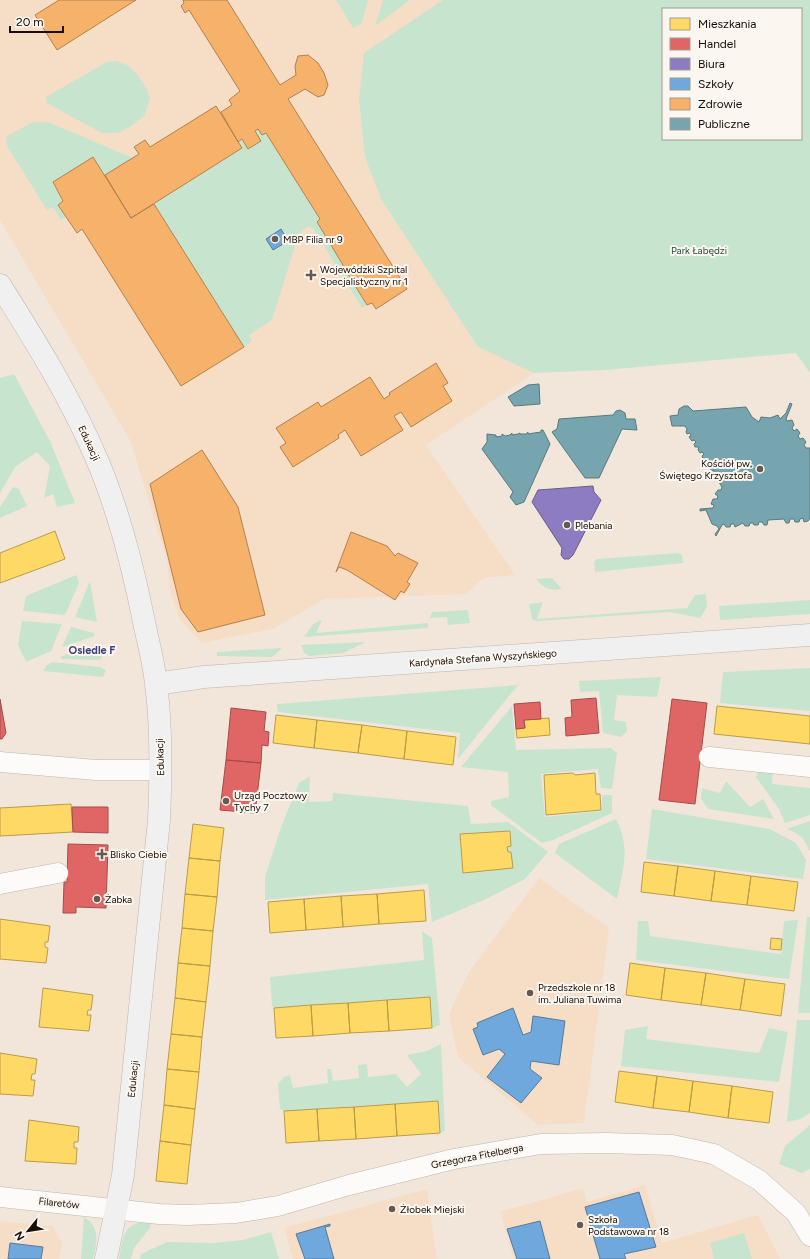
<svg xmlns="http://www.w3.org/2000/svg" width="810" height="1259" font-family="Figtree,sans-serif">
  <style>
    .built { fill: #f6ddc6 }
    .green { fill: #c7e5ce; fill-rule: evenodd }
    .homes { fill: #ffd966; stroke: #ba9c49 }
    .shops { fill: #e06666; stroke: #a44c49 }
    .offices { fill: #8e7cc3; stroke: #6b5b8a }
    .schools { fill: #6fa8dc; stroke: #557a9c }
    .health { fill: #f6b26b; stroke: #b3814d }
    .public { fill: #76a5af; stroke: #5a787c }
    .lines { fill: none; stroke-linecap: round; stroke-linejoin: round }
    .street-casing { stroke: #bfb5ab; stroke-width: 21 }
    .secondary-casing { stroke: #bfb5ab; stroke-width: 23 }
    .street { stroke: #fdfbf9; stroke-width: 20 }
    .secondary { stroke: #eff0ef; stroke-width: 22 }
    .poi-dot { fill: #645a50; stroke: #fcf6f1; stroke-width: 1.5 }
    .labels { text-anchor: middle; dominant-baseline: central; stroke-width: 4; stroke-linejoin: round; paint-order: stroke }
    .poi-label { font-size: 10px; fill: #180e06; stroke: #fcf6f1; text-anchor: start }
    .park-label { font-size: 10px; fill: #22513d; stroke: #fcf6f1 }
    .street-label { font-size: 10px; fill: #180e06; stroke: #fcf6f1 }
    .neighbourhood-label { font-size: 11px; font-weight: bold; fill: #40417e; stroke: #fcf6f1 }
  </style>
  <rect width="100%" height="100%" fill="#f2e6da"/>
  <path class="built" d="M0 0H546L605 370 534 373 426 445 515 575 483 578 466 594 324 599 273 629 202 643 180 619 170 592 167 562 131 442 0 220Z
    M539 878 609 928 584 1123 538 1125 458 1057 449 1014 469 972Z
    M645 1185 662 1243 758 1215 780 1259H514L500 1212 583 1188 587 1202Z
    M427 1189 437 1259H293L284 1228Z
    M0 1221 53 1226 62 1244 59 1259H0Z"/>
  <path class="green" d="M336 0H368L362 23 353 28Z
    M383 0H410L375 26Z
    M443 0H810V373L796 353 605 370 534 373 478 347 381 199 365 157 359 99 364 53ZM663 9H801V139H663Z
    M116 61 127 65 137 74 145 86 150 98 145 115 131 126 118 133H102L47 103 46 97 107 62Z
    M33 122H48L133 158 105 175 93 157 53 182 63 201 58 205 66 217 61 220 53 207 47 210 7 146 6 137Z
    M257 123 266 133 320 219 317 223 344 250 367 305 362 308 313 228 307 227 299 233 272 320 249 335 252 341 244 347 154 204 242 148 238 142C246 137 249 128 257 123Z
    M14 374 50 441 75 503 57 507 53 494 44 498 50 466 37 452 15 467 0 493V378Z
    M13 487 19 489 27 506 0 518V507Z
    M678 553 682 555 683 563 595 572 594 562 597 559Z
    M76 575 79 583 65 615 23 611 26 596Z
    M552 578 562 589C549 591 544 589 536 579Z
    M90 581 97 622 75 617Z
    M706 594 707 607 700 618 670 612 536 621 532 619 529 604 543 602 537 619 687 608 695 595Z
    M810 600V614L720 620 719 606Z
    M468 610 470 623 448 625 447 617 430 618 432 612Z
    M322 620 316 633 428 623V628L304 637 313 624Z
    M22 621 62 624 51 651 26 662 18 645Z
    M71 627 94 633 95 636 62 647Z
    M366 642 343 653 309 656 304 653 301 645Z
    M100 643 102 658 99 660 61 659 62 656Z
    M282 648 275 655 271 657 217 656V652Z
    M52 662 100 667 106 670 103 677 43 671 47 665Z
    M810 668V711L720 703 723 672Z
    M661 677 657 697 617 695 614 720 626 722 627 731 621 737 603 733 599 691 580 692 579 681Z
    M518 685 458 759 460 733 278 712 277 704Z
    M512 706 516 750 611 748 617 753 612 789 601 788 598 769 541 774 545 817 602 811V795H612V813L553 840 542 843 491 805V801L509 797 508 772 461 767Z
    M773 770 772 784 810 788V815L785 823 779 809 756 777 759 771Z
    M310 776 309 802 332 801 333 793 468 806 471 824 508 822 548 852 525 879 486 899 432 922 428 884 265 900V877L281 827 299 783Z
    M726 781 750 807 763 799 774 819 708 809 701 799 702 788 720 793Z
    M652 809 770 829 796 843 806 860 803 879 646 859Z
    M616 819C631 849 623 869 617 899L555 853 559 844Z
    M810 821V850L809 851C806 839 797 832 786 829Z
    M807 917H810V1013H798Z
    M798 920 789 979 636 960 638 921H648L650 936 781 954 784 921Z
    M422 931 432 938 440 1025 432 1028 430 997 274 1008 272 1006 270 977 424 960Z
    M797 1020H810V1113L801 1119 787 1122Z
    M648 1026 646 1039 759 1053 769 1028 788 1032 779 1082 621 1066 625 1030Z
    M441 1044 445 1131 440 1133 438 1101 284 1111 280 1109 278 1084 284 1077 290 1075 293 1088 328 1083 327 1069H331L333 1081 359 1078 358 1065 367 1064 368 1077 396 1074 407 1087 421 1074 407 1055 427 1051Z
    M810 1125V1169L802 1173 779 1164 785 1146Z
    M84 1217C101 1228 97 1242 93 1259H81Z
    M151 1221 150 1228 134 1248 131 1259H119C123 1236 123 1222 151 1221Z
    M271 1232 279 1259H140L141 1254 167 1242 213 1243 243 1240Z
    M744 1233 752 1259H714L710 1243Z"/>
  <path class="homes" d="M55 531 65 559 0 583V553Z
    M717 706 810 716V744L714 734Z
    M276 715 317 720 314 748 273 743Z
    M549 718 550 735 517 738 516 729 525 728 524 720Z
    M317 720 362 725 358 753 314 748Z
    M362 725 407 731 404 759 358 753Z
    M407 731 456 737 453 765 404 759Z
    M573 773 575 775 595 773 596 794H600L601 810 546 815 544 775Z
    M71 804 73 832 0 836V808Z
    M193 824 224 828 220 861 189 858Z
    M510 831 511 846 507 847 508 852H511L513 868 463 873 460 834Z
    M189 858 220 861 217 897 185 894Z
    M644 862 678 866 674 896 641 892Z
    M678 866 715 871 711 901 674 896Z
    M715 871 751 876 747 905 711 901Z
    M751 876 798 882 794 911 747 905Z
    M424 890 426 921 379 924 377 894Z
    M185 894 217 897 213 931 182 928Z
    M377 894 379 924 343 927 341 896Z
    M341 896 343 927 306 930 304 899Z
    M304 899 306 930 270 933 268 902Z
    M0 919 50 926 48 942H45V947L48 948 46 963 0 959Z
    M182 928 213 931 210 966 178 963Z
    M771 938 782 939 781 950 770 949Z
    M178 963 210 966 206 1002 175 998Z
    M630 963 665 968 661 1000 626 995Z
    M665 968 706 973 701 1005 661 1000Z
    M706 973 745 979 740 1010 701 1005Z
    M745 979 785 984 781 1016 740 1010Z
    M43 988 93 995 91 1010H88L87 1015H91L89 1031 39 1027Z
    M430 997 432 1028 389 1031 387 1000Z
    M175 998 206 1002 202 1037 171 1034Z
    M387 1000 389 1031 350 1033 348 1003Z
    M348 1003 350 1033 313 1036 311 1005Z
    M311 1005 313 1036 276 1038 274 1008Z
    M171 1034 202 1037 199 1072 167 1069Z
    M0 1053 37 1059 35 1074H32L31 1080H35L33 1096 0 1094Z
    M167 1069 199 1072 195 1109 164 1105Z
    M619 1071 657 1076 653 1108 615 1102Z
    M657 1076 693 1081 689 1112 653 1108Z
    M693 1081 732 1086 728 1118 689 1112Z
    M732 1086 773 1092 769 1123 728 1118Z
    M438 1101 440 1133 397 1136 395 1104Z
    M395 1104 397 1136 356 1139 354 1107Z
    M164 1105 195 1109 191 1145 160 1141Z
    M354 1107 356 1139 319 1141 317 1109Z
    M317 1109 319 1141 286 1143 284 1111Z
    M29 1120 79 1127 78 1142H74V1148H77L76 1164 25 1161Z
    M160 1141 191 1145 187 1184 156 1181Z"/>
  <path class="shops" d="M596 698 599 733 566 736 565 718 572 717 571 700Z
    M0 699 6 733 2 739H0Z
    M672 699 707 703 695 804 659 800Z
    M540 702 541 719 524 720 525 728 516 729 514 704Z
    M231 708 266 712 264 731 269 732 268 746 262 745 261 763 226 760Z
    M226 760 261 763 255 813 220 810Z
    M72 807H108V833L73 832Z
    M68 844 108 845 106 908 76 907V913H63L64 882H67Z"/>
  <path class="offices" d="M593 486 594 492 601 500 573 555 569 559H564L561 555 562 548 532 502 538 490Z"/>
  <path class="schools" d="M281 229 288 241 273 250 266 239Z
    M513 1008 523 1035 531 1032 533 1016 565 1021 559 1065 531 1061 530 1069 542 1078 521 1103 487 1077 505 1054 499 1049 483 1055 473 1029 478 1027 477 1023Z
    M639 1192 656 1247 624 1254 626 1259H600L585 1207Z
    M540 1221 550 1259H517L507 1229Z
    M330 1224V1226L325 1227 334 1259H305L296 1234Z
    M10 1243 43 1247 41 1259H8Z"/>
  <path class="health" d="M59 0H136L57 50 35 15Z
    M183 0H227L280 85 296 75 295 66 298 56 308 55 318 63 324 73 328 85 324 95 318 97 305 89 288 99 407 289 376 309 372 303 367 305 346 271H344L342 267 343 265 317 222 320 219 266 133 262 135 258 129 255 131 261 141 248 149 242 139 238 142 221 112 232 105 229 100 240 91 189 10 185 13 181 6 184 3Z
    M216 106 242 148 131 218 105 175 139 154 134 147 145 140 150 147Z
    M93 157 131 218 154 204 244 347 181 386 82 229 77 233 58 205 63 201 53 182Z
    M436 363 448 383 443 386 452 401 411 427 401 412 394 416 403 430 361 456 345 430 338 435 339 438 293 467 280 447 286 443 276 428 318 402 321 407 370 377 384 399 390 395 389 393Z
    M202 450 238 507 265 615 198 632 181 609 150 484Z
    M351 532 387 546 395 556 398 553 418 563 407 582 410 584 404 593 401 591 395 600 347 570 339 567 336 572Z"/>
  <path class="public" d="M539 384 540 404 514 406 508 397 528 385Z
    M790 403 792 404 786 419 787 421 792 420 794 425 792 428 794 431 797 429 800 433 798 436 800 439 803 438 806 442 804 445 806 448H810V518L808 521 804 522 803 518 800 519 799 522H795L794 519H790L789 523H786L784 519 768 520 767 525H764L762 522H759L758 525H754L753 523H750L749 526H745L743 523 735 527 734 524H731L730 527H726L724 524 722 525 716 536 715 534 719 529 717 526 712 524 706 510 700 511V509L713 508 714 505 711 504 713 499H717L718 496 715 494 718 490H721L722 487 714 474V470L712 471 710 468 712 465 711 464 708 465 706 462 708 460H704L702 456 704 454 702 452 700 453 698 450 699 447H695L694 444 696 442 694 440 692 441 689 437 691 435 690 433 687 434 686 432 687 429 685 426H672L670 416 678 415 679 409 684 406H688L693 411 746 407 752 417 759 422 761 417 770 418 778 415 780 419 786 413Z
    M620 410 625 413 626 419H635L637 430 622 429 599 478H585L552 432 557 429 559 419 613 415 616 411Z
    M541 430H543L550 444 524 502 516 505 510 497 513 492 482 449 487 442V434L496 435V437L502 436V434L505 436 510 435 512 433V435L518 434 520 433V434H526L528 432V434L534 433 541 432Z"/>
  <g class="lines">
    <g class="street-casing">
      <path id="street" d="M709 757 810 767
        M0 762 96 770H161
        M0 884 58 873
        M0 1197 159 1214 187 1215 236 1213 278 1206 349 1185 454 1159 541 1144 606 1143 672 1145 714 1154 759 1180 796 1213 810 1236"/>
    </g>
    <g class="secondary-casing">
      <path id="secondary" d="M0 285C36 342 72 400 98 462 120 514 133 567 144 622 148 642 154 663 156 684 162 729 161 775 159 820L123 1175 106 1259
        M156 684 204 677 810 635"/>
    </g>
    <use href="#street" class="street"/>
    <use href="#secondary" class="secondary"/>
  </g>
  <g class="poi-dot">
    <circle cx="275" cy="239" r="4"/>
    <path d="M309 269h4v4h4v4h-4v4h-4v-4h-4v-4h4z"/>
    <circle cx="760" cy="469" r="4"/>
    <circle cx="567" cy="525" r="4"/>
    <circle cx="226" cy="801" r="4"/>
    <path d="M100 848h4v4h4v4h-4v4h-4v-4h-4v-4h4z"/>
    <circle cx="97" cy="899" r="4"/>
    <circle cx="530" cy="993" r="4"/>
    <circle cx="392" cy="1209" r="4"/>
    <circle cx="580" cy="1225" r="4"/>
  </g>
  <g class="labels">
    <g class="poi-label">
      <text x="283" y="239">MBP Filia nr 9</text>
      <text x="320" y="269">Wojewódzki Szpital<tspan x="320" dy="12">Specjalistyczny nr 1</tspan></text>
      <text x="752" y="463" text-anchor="end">Kościół pw.<tspan x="752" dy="12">Świętego Krzysztofa</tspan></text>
      <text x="575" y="525">Plebania</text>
      <text x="234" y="795">Urząd Pocztowy<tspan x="234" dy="12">Tychy 7</tspan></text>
      <text x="110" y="854">Blisko Ciebie</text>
      <text x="105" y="899">Żabka</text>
      <text x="538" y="987">Przedszkole nr 18<tspan x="538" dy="12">im. Juliana Tuwima</tspan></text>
      <text x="400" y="1209">Żłobek Miejski</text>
      <text x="588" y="1219">Szkoła<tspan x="588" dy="12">Podstawowa nr 18</tspan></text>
    </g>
    <g class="park-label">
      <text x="699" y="250">Park Łabędzi</text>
    </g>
    <g class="street-label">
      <text transform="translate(89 443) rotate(65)">Edukacji</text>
      <text transform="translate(483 658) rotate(-4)">Kardynała Stefana Wyszyńskiego</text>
      <text transform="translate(160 757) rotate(-92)">Edukacji</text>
      <text transform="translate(133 1079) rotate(-84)">Edukacji</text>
      <text transform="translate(477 1156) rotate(-11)">Grzegorza Fitelberga</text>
      <text transform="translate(59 1203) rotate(6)">Filaretów</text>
    </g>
    <g class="neighbourhood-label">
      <text x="92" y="650">Osiedle F</text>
    </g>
  </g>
  <rect x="662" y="8" width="140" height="132" fill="#fcf6f1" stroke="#a19993"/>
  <rect x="670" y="18" width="20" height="12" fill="#ffd966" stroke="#a19993"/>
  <text x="698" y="28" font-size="12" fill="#180e06">Mieszkania</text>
  <rect x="670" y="38" width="20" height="12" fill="#e06666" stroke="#a19993"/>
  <text x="698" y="48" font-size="12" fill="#180e06">Handel</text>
  <rect x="670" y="58" width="20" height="12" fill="#8e7cc3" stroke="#a19993"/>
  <text x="698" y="68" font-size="12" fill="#180e06">Biura</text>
  <rect x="670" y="78" width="20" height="12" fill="#6fa8dc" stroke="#a19993"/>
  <text x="698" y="88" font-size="12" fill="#180e06">Szkoły</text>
  <rect x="670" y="98" width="20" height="12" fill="#f6b26b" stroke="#a19993"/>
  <text x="698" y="108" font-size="12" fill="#180e06">Zdrowie</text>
  <rect x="670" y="118" width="20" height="12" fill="#76a5af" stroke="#a19993"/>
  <text x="698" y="128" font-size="12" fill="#180e06">Publiczne</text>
  <g transform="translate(28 1231) rotate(240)" stroke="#fcf6f1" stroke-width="3" paint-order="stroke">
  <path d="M0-3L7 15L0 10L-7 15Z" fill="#180e06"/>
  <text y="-6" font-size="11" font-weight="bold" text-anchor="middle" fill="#180e06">N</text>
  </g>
  <path d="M10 26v6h53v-6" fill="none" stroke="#180e06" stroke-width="2"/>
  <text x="16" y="26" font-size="12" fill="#180e06" stroke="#fcf6f1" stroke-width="3" paint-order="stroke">20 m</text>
</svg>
